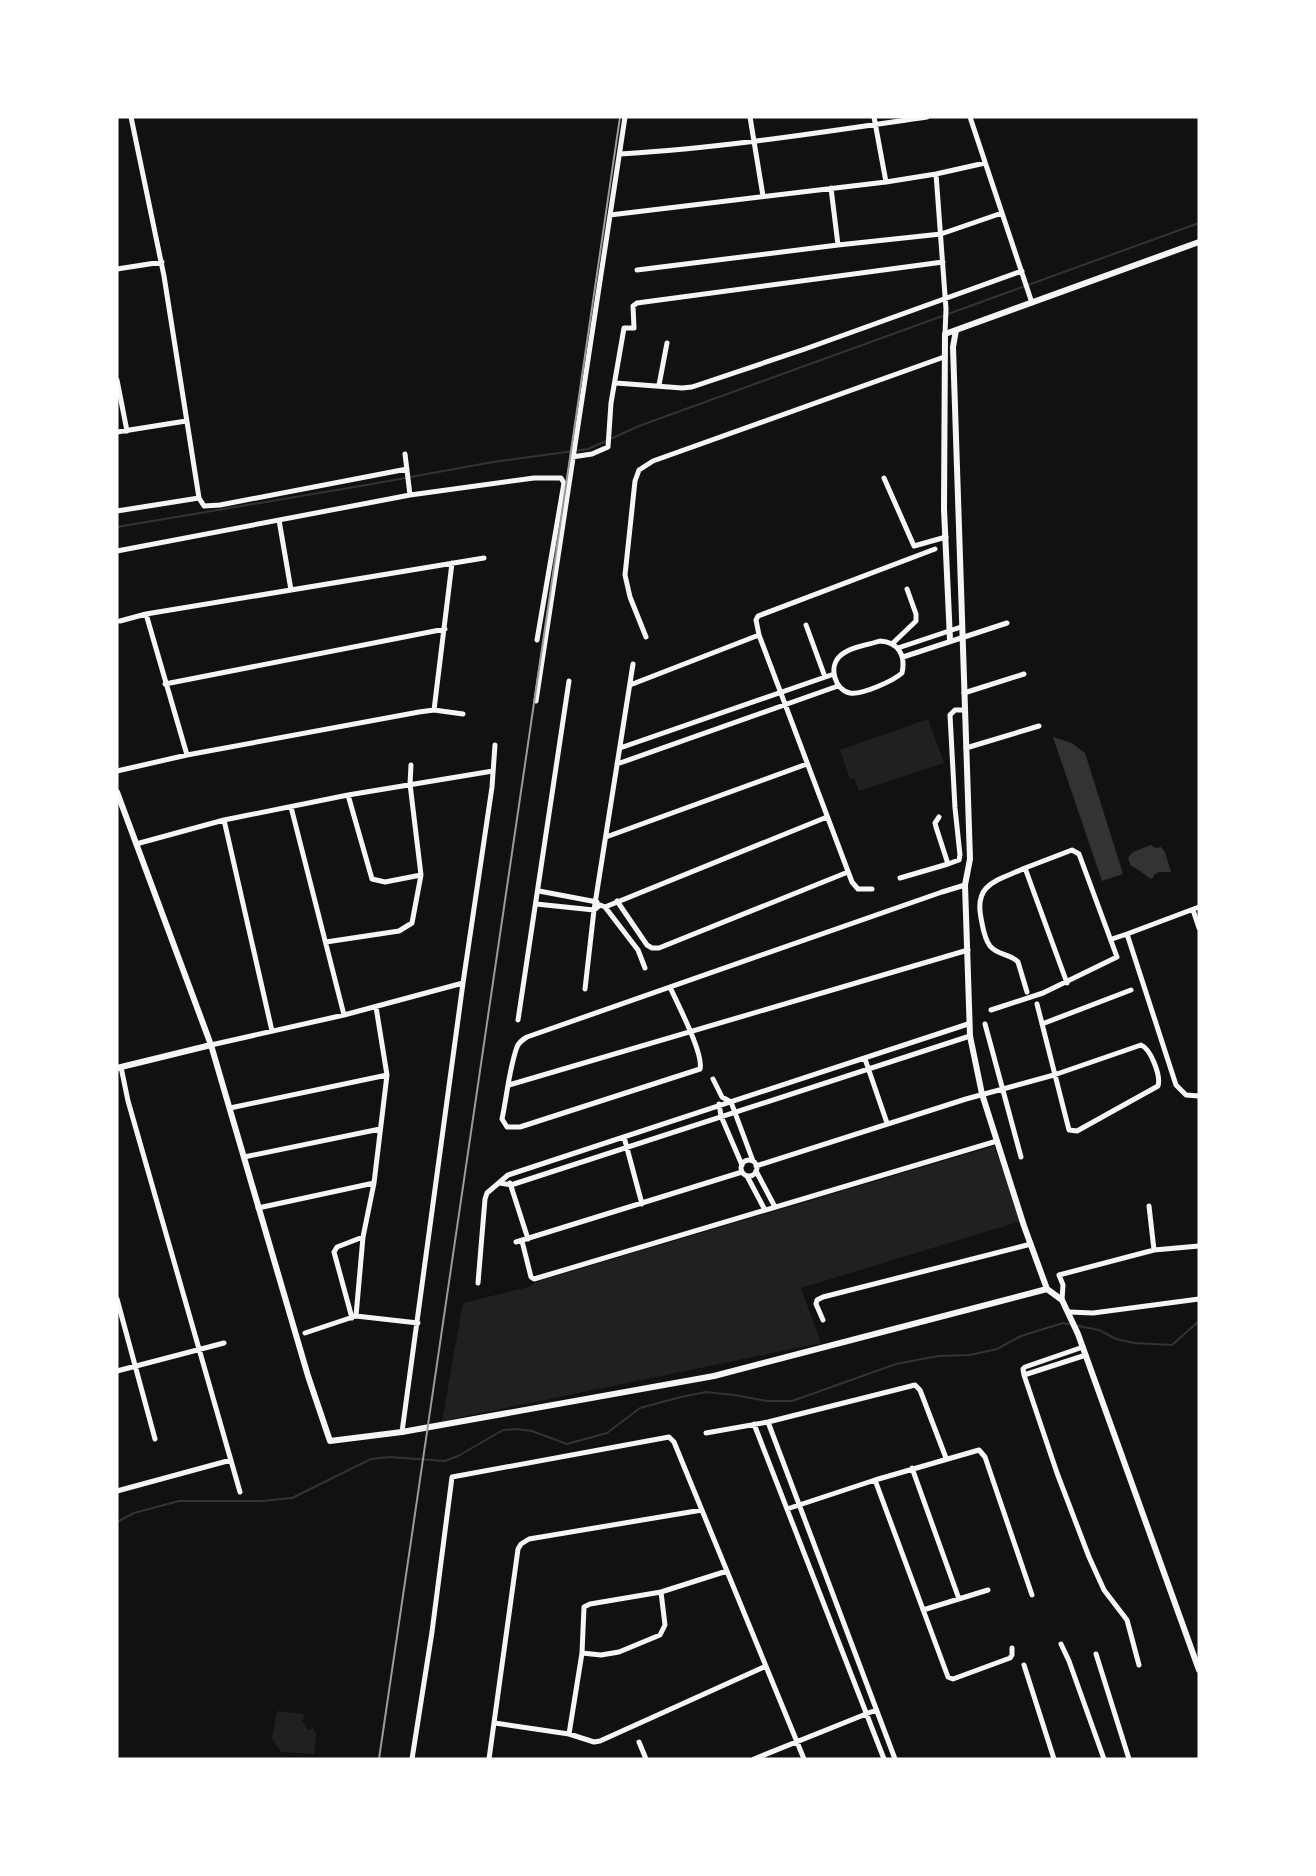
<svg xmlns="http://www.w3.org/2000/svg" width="1316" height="1876" font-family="Ubuntu,sans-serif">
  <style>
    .green { fill: #202020 }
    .water { fill: #333 }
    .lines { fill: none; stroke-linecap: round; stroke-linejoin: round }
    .stream { stroke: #333; stroke-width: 2 }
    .minor { stroke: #f5f5f5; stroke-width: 5 }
    .tertiary { stroke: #f5f5f5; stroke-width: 6 }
    .rail { stroke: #9a9a9a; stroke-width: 2 }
  </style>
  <rect width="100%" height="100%" fill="#111"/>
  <path class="green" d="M928 719 944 763 859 791 854 778 850 779 840 750Z
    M994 1146 1021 1221 801 1288 821 1343 442 1421 463 1303 529 1287 536 1282Z
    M277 1711 303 1714 305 1718 302 1720 308 1730 313 1728 316 1733 314 1754 281 1752 272 1738Z"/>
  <path class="water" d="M1053 737 1072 743 1085 753 1123 874 1102 881Z
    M1151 845 1155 848 1161 847 1165 852 1171 872C1161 873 1157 869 1152 879 1144 876 1140 869 1131 866L1128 858 1133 852Z"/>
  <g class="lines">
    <path class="stream" d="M117 527 372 484 493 462 588 449 639 426 1199 223
      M117 1522 134 1513 179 1501H262L292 1498 371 1459 390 1457 445 1461 458 1456 503 1430 517 1429 532 1431 567 1444 607 1433 640 1408 681 1397 706 1392 734 1395 767 1401H792L896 1364 938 1356 970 1355 997 1349 1021 1336 1063 1323 1099 1330 1116 1339 1134 1343 1172 1345 1199 1321"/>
    <path class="minor" d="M750 117 763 196
      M874 117 886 182
      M970 117 1032 303
      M620 154C723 148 824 132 927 117
      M936 174 946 309 945 334
      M831 188 838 245
      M610 215 886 182 936 174 985 163
      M117 269 162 262
      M637 270 838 245 941 234 1002 213
      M117 380 127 431
      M616 383 682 388 692 387 805 349 1022 271
      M659 385 667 343
      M117 432 186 421
      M405 454 410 495
      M572 457 592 454 608 447 611 403 624 328H634L633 306 637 303 943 262
      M884 478 914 546 946 537
      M199 498 204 506 220 505 407 469
      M117 511 199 498 164 276 131 117
      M279 520 291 590
      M117 551 410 495 534 478H561L564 483 537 640
      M120 621 146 614
      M806 625 825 677
      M646 637 630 597 625 575 635 481 639 470 653 461 944 357
      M880 641C898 642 906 655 902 673 893 681 862 695 850 693 835 690 828 667 840 656 849 647 868 645 880 641Z
      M893 643 916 621V614L907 589
      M898 648 961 627
      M903 657 1007 623
      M165 684 445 629
      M630 685 759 635
      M964 693 1024 674
      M536 701 625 117
      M434 710 452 563
      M620 748 834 674
      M966 748 1039 726
      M187 755 146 614 484 558
      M617 764 838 686
      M117 771 187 755 419 712 434 710 463 714
      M348 795 372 879 385 882 421 875
      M291 807 344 1015
      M224 820 272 1031
      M606 837 807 764
      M136 844 224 820 348 795 493 771
      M948 864 959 860 960 855 955 808 950 715 955 710H965
      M1025 868C997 881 974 883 981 918 983 928 984 938 990 946 997 955 1011 954 1018 962L1027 992
      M900 878 948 864 936 827 935 823 939 817
      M872 889H858L852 882 759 635 756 620 758 616 935 549
      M539 891 597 902
      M617 901 647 945 652 948H659L848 872
      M536 904 594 910 600 905 605 907 827 817
      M605 907 638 950 645 968
      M1199 907 1127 934 1176 1085 1186 1095 1199 1096
      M1193 910 1199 928
      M1112 939 1127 934
      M326 942 399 931 412 923 421 875 410 784 411 765
      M670 987C677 1003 704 1054 700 1069L520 1127H507L502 1119C507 1096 509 1069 517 1047 519 1042 522 1040 527 1037L942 892 965 885
      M585 989 594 910 633 664
      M991 1010 1043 993 1117 957 1079 854 1072 850 1025 868 1067 983
      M518 1020 569 681
      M985 1024 1021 1157
      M1042 1024 1131 990
      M211 1045 344 1015 463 983
      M865 1059 887 1123
      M121 1067 128 1101 240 1492
      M713 1079 722 1097 731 1102 753 1161
      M509 1085 968 950
      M719 1104 721 1116 742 1165
      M230 1108 387 1075
      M624 1137 642 1204
      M244 1157 380 1129
      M741 1168a8 8 0 1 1 16 0a8 8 0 1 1-16 0Z
      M756 1166 966 1099 1054 1075 1141 1045C1151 1049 1161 1076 1158 1086L1077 1131 1069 1130 1037 1004
      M756 1171 775 1207
      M747 1176 765 1210
      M500 1183 511 1185 970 1036
      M510 1183 528 1239
      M1149 1206 1154 1250
      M258 1208 374 1183
      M522 1241 531 1277 534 1279 997 1141
      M516 1242 742 1172
      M478 1283 485 1199 487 1193 508 1175 968 1024
      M117 1299 155 1439
      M1062 1300 1063 1285 1059 1275 1154 1250 1199 1246
      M1069 1312 1093 1313 1199 1299
      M356 1316 363 1237 374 1183 387 1075 376 1007
      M352 1318 334 1252 337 1247 363 1237
      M823 1320 816 1304 817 1300 823 1297 1031 1244
      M305 1333 356 1316 418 1323
      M1083 1347 1025 1367 1023 1369 1024 1375 1057 1473 1089 1557 1104 1590 1127 1620 1139 1665
      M117 1371 224 1343
      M1024 1375 1086 1355
      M768 1422 895 1759
      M754 1424 884 1759
      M402 1432 463 983 492 787 495 745
      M706 1433 768 1422 915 1385 920 1390 946 1458
      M912 1468 959 1599
      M875 1480 948 1677 953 1679 1010 1658 1012 1655V1648
      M117 1491 231 1460
      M787 1509 875 1480 979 1450 985 1457 1032 1595
      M923 1610 988 1590
      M1061 1644 1069 1661 1104 1759
      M582 1653 601 1655 619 1652 660 1635 665 1625 661 1592
      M1096 1654 1129 1759
      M1024 1665 1054 1759
      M495 1723 569 1734 594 1742 600 1741 766 1666
      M569 1734 582 1653 584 1607 590 1604 661 1592 727 1571
      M639 1742 646 1759
      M412 1759 432 1632 452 1477 669 1437 674 1442 804 1759
      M489 1759 518 1549 521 1544 529 1539 702 1510
      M754 1759 876 1710"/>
    <path class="tertiary" d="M956 330 953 347 970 859 965 885 970 1036 982 1094 1024 1226 1047 1289
      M950 640 944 509 945 334 1199 242
      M117 792 211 1045 308 1376 330 1441 402 1432 714 1376 1047 1289
      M117 1068 211 1045
      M1047 1289 1062 1300 1078 1334 1199 1670"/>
    <path class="rail" d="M379 1759 620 117"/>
  </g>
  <rect width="1316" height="1876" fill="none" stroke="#ffffff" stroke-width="237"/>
</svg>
